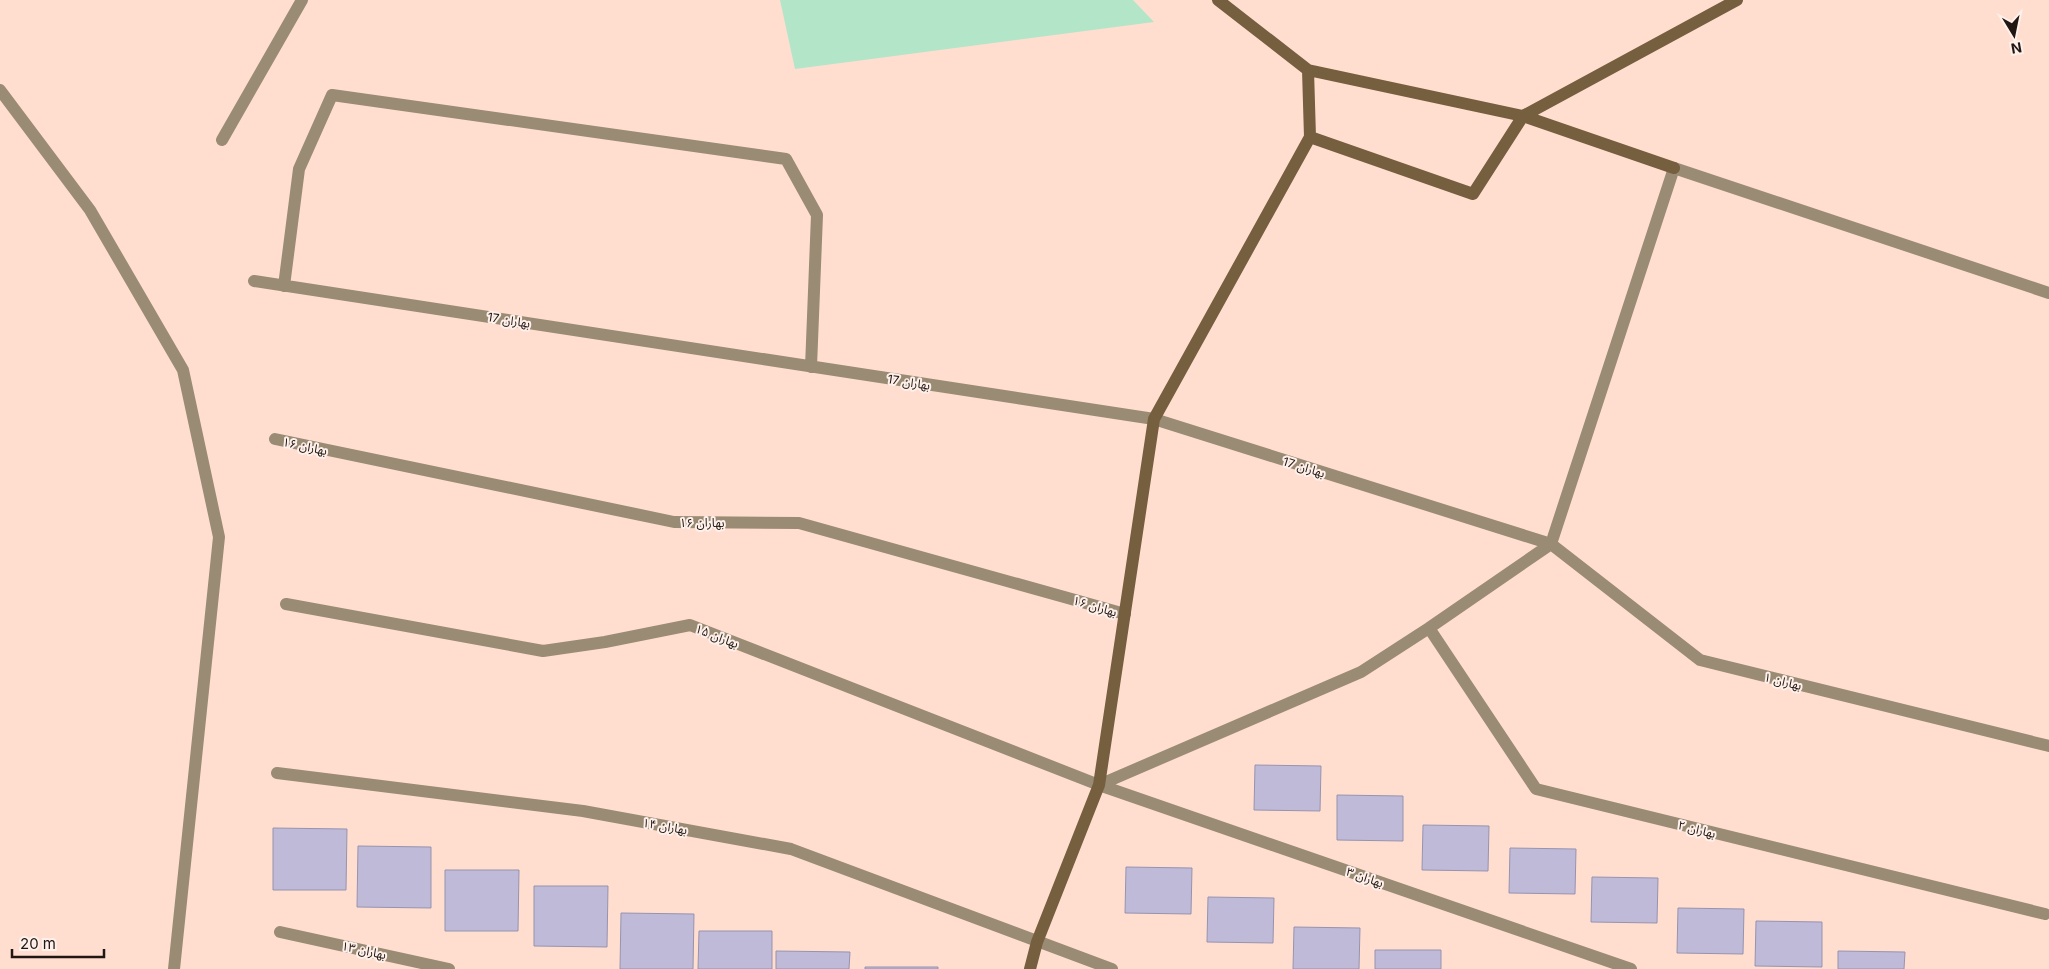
<svg xmlns="http://www.w3.org/2000/svg" width="2049" height="969" font-family="Inter,'Noto Sans Arabic',sans-serif">
  <style>
    .green { fill: #b3e5c9 }
    .building { fill: #bebad7; stroke: #9793af }
    .lines { fill: none; stroke-linecap: round; stroke-linejoin: round }
    .lane { stroke: #9a8b75; stroke-width: 12 }
    .street { stroke: #9a8b75; stroke-width: 12 }
    .secondary { stroke: #755f3f; stroke-width: 12 }
    .labels { text-anchor: middle; dominant-baseline: central; stroke-width: 4; stroke-linejoin: round; paint-order: stroke }
    .street-label { font-size: 12px; fill: #211611; stroke: #fef0ea }
  </style>
  <rect width="100%" height="100%" fill="#ffded0"/>
  <path class="green" d="M780 0H1133L1154 22 795 69Z"/>
  <path class="building" d="M1255 765 1321 766 1320 811 1254 810Z
    M1337 795 1403 796V841L1337 840Z
    M1423 825 1489 826 1488 871 1422 870Z
    M273 828 347 829 346 890H273Z
    M358 846 431 847V908L357 907Z
    M1510 848 1576 849 1575 894 1509 893Z
    M1126 867 1192 868 1191 914 1125 913Z
    M445 870H519L518 931H445Z
    M1592 877 1658 878 1657 923 1591 922Z
    M534 886H608L607 947 534 946Z
    M1208 897 1274 898 1273 943 1207 942Z
    M1678 908 1744 909 1743 954 1677 953Z
    M621 913 694 914 693 969H620Z
    M1756 921 1822 922V967L1755 966Z
    M1294 927 1360 928 1359 969H1293Z
    M699 931H772V969H698Z
    M1375 950H1441V969H1375Z
    M776 951 850 952 849 969H776Z
    M1838 951 1905 952 1904 969H1838Z
    M865 967H938V969H865Z"/>
  <g class="lines">
    <path class="lane" d="M1674 168 2049 293"/>
    <path class="street" d="M0 90 90 210 183 370 219 537 174 969
      M222 140 302 0
      M254 281 1154 419 1551 544 1700 660 2049 746
      M284 286 299 169 332 95 786 159 817 215 811 367
      M275 439 674 522 799 523 1125 614
      M286 604 543 651 605 642 690 625 1099 785 1631 969
      M1429 628 1536 789 2045 914
      M277 773 583 811 791 849 1112 969
      M1099 785 1361 672 1429 628 1551 544 1674 168
      M280 932 449 969"/>
    <path class="secondary" d="M1218 0 1308 70
      M1674 168 1523 116 1308 70 1310 137 1473 194 1523 116 1737 0
      M1030 969 1037 942 1099 785 1154 419 1310 137"/>
  </g>
  <g class="labels">
    <g class="street-label">
      <text transform="translate(509 320) rotate(9)">بهاران 17</text>
      <text transform="translate(909 382) rotate(9)">بهاران 17</text>
      <text transform="translate(305 446) rotate(12)">بهاران ۱۶</text>
      <text transform="translate(1304 467) rotate(17)">بهاران 17</text>
      <text x="702" y="522">بهاران ۱۶</text>
      <text transform="translate(1095 606) rotate(16)">بهاران ۱۶</text>
      <text transform="translate(717 636) rotate(21)">بهاران ۱۵</text>
      <text transform="translate(1783 681) rotate(14)">بهاران ۱</text>
      <text transform="translate(665 826) rotate(10)">بهاران ۱۴</text>
      <text transform="translate(1697 829) rotate(14)">بهاران ۲</text>
      <text transform="translate(1365 877) rotate(19)">بهاران ۳</text>
      <text transform="translate(364 950) rotate(12)">بهاران ۱۳</text>
    </g>
  </g>
  <g transform="translate(2014 35) rotate(170)" stroke="#fef0ea" stroke-width="4" paint-order="stroke">
  <path d="M0-4L9 19L0 12L-9 19Z" fill="#211611"/>
  <text y="-8" font-size="14" font-weight="bold" text-anchor="middle" fill="#211611">N</text>
  </g>
  <path d="M12 949v8h92v-8" fill="none" stroke="#211611" stroke-width="2.5"/>
  <text x="20" y="949" font-size="15" fill="#211611" stroke="#fef0ea" stroke-width="4" paint-order="stroke">20 m</text>
</svg>
